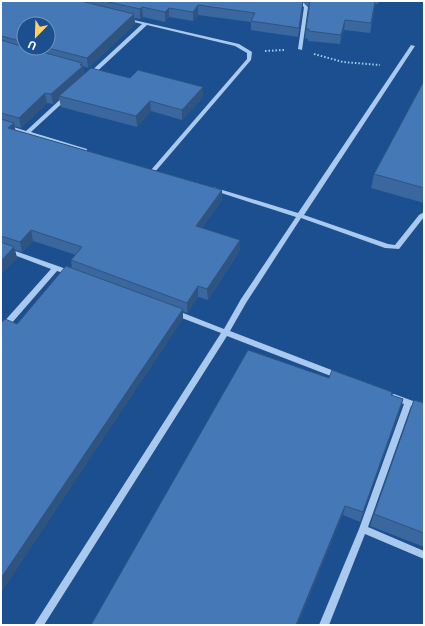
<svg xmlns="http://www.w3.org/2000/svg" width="425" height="626" font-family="'Noto Sans',sans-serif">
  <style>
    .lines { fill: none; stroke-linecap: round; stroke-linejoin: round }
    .path { stroke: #a9c9ee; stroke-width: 2; stroke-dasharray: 1.5 2; stroke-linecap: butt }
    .minor { fill: #a9c9ee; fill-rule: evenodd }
    .wall { fill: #3a679d; fill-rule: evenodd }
    .shaded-wall { fill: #305480 }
    .building { fill: #4478b7; stroke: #305480 }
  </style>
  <rect width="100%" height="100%" fill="#1b4f8f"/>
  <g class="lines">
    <path class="path" d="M265 51 284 50
      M314 54 343 62 380 65"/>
    <path class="minor" d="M286 1 303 2 308 7 302 50 298 49 304 7 300 4Z
      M125 18 239 44 252 52 251 60 155 172H151V170L247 59V53L235 46 147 25 91 77H87V75L142 24 125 20Z
      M411 45 415 46 304 215 388 244 395 245 419 215 424 212V217L399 249 385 248 301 218 246 303 230 331 342 374 343 376 342 378H336L227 336 44 625H34L221 333 174 315 172 313 174 311H178L224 329 241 299 296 217 212 190 211 189 214 187 216 188 298 213Z
      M67 94 69 95V97L31 132 87 149V151H83L1 127V123L26 131 65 95Z
      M1 246 72 271 73 273 70 275 57 271 4 332 1 333V325L51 269 1 250Z
      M394 394 424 405V411L411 406 368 527 424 551V559L365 534 329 625H319L359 529 404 404 391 399 390 397 391 395Z"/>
  </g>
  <path class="wall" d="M1 1H379L378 4H375L370 33 344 30 340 44 308 41V39L305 38 309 7 303 2 298 37 251 30V22L198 15 193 21 169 17 165 22 143 17 140 19 135 18V24L88 68 83 66 84 74 130 78 203 87V97L182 120 151 111 137 127 61 107 59 98 53 104 47 103 21 128 14 126 15 130 222 190V200L202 228 240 250 208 300 198 297 187 313 183 311V319L17 324 72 269 71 260 76 255 33 241 22 252 15 250 17 258 1 274ZM24 24 48 48H24Z
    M424 81V203L371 188 374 174Z
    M329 378 392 392 391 395 403 399 400 410 360 522 343 515Z
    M424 403V547L370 526 374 514Z"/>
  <path class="shaded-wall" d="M198 5V15L193 21V12Z
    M142 7 143 17 140 19V9Z
    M169 8V17L165 22V12Z
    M134 14 135 24 88 68 87 58Z
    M345 20 344 30 340 44 341 35Z
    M82 63V66H83L84 76 59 96V98L53 104 51 94Z
    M203 87V97L182 120V110Z
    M45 93 47 103 21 128 19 118Z
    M150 101 151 111 137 127 136 116Z
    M14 123 16 133 8 128Z
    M222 190V200L196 236V226Z
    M31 230 33 241 22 252 20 242Z
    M240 240V250L208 300 207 289Z
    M14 247 17 258 1 274V261Z
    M198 286V297L187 313V303Z
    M183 309V319L1 593V578Z
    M403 399 400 410 360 522 363 512Z
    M345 506 343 515 298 625H296Z"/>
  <path class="building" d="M1 1H81L134 14 87 58 48 48V24H24V42L1 36Z
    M104 1H303L299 28 251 21 255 13 198 5 193 12 169 8 165 12 142 7 140 9Z
    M310 1H375L371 23 345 20 341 35 309 31V29H306Z
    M1 40 24 47V48H28L82 63 80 65 83 66 51 94 45 93 19 118 1 113Z
    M91 68 130 78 138 70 203 87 182 110 150 101 136 116 59 96Z
    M424 81V188L374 174Z
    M1 119 14 123 8 128 222 190 196 226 240 240 207 289 198 286 187 303 71 260 82 247 31 230 20 242 1 236Z
    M1 242 14 247 1 261Z
    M66 266 183 309 1 578V323L5 319 17 324Z
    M248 350 329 378 332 370 392 392 391 395 403 399 363 512 345 506 296 625H91Z
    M414 400 424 403V533L374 514Z"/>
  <rect width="425" height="626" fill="none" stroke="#ffffff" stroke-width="4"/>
  <g transform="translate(36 36) rotate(203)"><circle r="19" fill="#1b4f8f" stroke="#7695bc"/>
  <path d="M0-3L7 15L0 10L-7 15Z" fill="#ffd166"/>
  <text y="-6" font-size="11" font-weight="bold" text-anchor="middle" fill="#ffffff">U</text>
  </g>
</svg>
